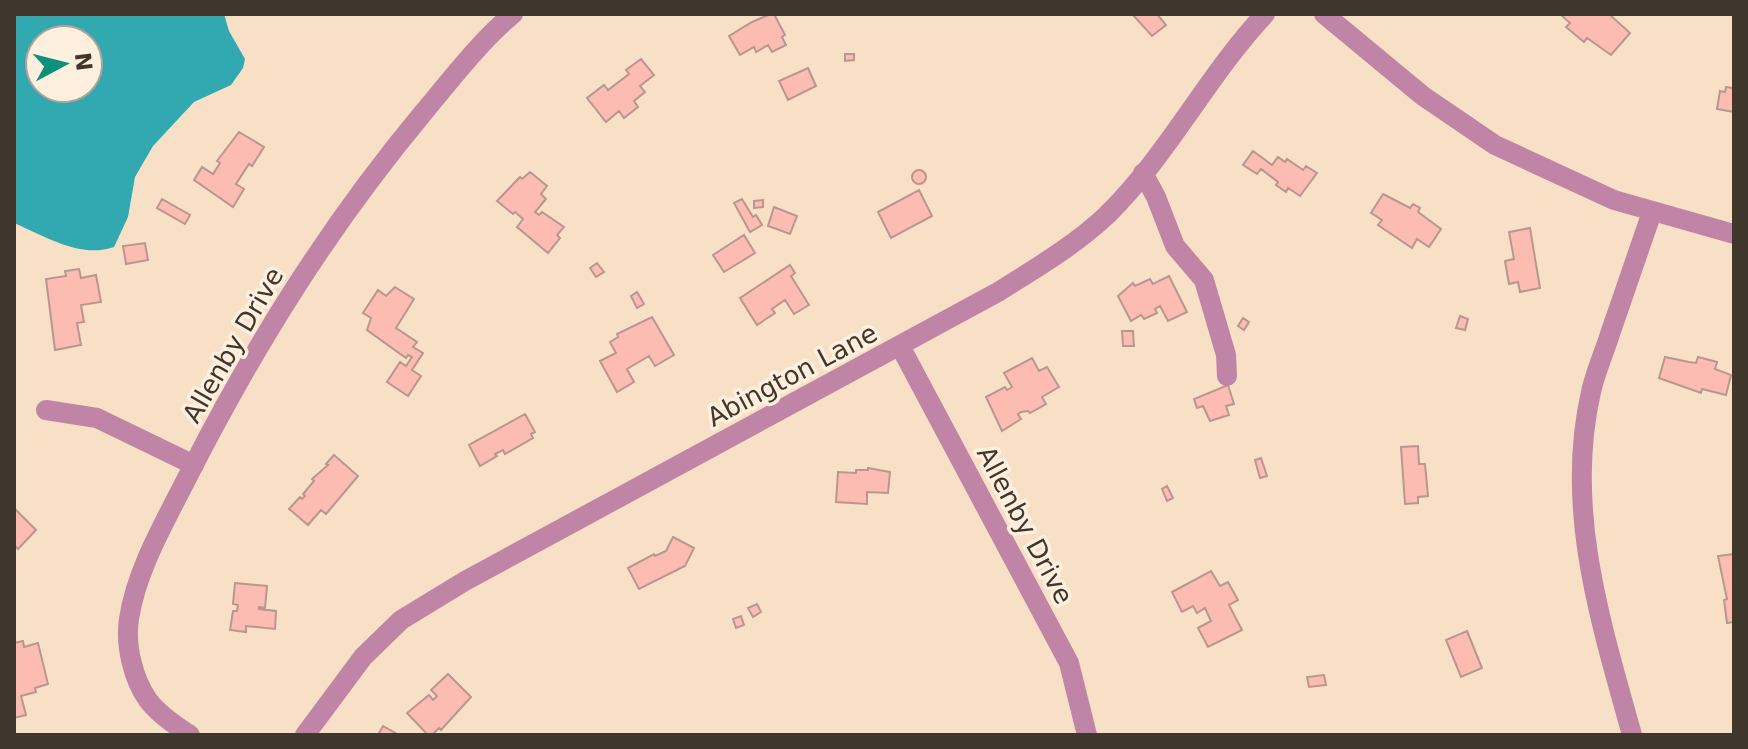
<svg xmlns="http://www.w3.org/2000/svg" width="1748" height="749" font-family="'DejaVu Sans',sans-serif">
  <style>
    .water { fill: #32a8b1; fill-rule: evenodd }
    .building { fill: #fcbcb2; stroke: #ba9691; stroke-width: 2 }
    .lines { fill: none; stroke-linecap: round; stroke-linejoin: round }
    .minor { stroke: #c085a6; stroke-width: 20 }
    .labels { text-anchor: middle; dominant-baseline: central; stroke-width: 7; stroke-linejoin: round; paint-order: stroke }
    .street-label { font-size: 26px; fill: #40372c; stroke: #feefdf }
  </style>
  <rect width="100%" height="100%" fill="#f8e0c6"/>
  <path class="water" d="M14 14H224L229 31 245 59 243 68 231 85 194 102 153 146 135 177 128 217 114 247C80 259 45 236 14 223ZM40 40H88V88H40Z"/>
  <path class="building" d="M771 14H774L785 35 782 37 786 45 772 52 768 45 756 52 754 47 740 55 729 36 752 22Z
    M1132 14H1157L1166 25 1152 36Z
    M1560 14H1609L1630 33 1611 55 1587 38 1584 42 1566 27 1570 23Z
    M845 54H854V60L845 61Z
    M641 59 654 75 640 86 645 92 634 101 638 107 624 118 619 111 606 122 587 98 604 85 608 90 629 74 626 70Z
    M808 68 816 86 788 100 779 81Z
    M1726 87 1733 88 1734 112 1717 109 1720 91 1725 92Z
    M239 132 264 147 252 166 249 164 236 184 244 189 233 207 194 180 202 167 213 174 220 163 217 161Z
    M1253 151 1272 165 1278 157 1285 162 1287 159 1303 170 1306 166 1317 173 1300 196 1288 188 1286 192 1276 185 1278 182 1261 169 1257 174 1243 165Z
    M912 177a7 7 0 1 1 14 0a7 7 0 1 1-14 0Z
    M530 172 547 186 541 194 546 199 535 212 539 215 542 212 564 227 557 235 560 238 548 253 517 227 523 219 515 212 513 214 497 201 520 177 522 179Z
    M919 190 932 216 891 238 878 212Z
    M1383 194 1410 208 1413 204 1420 208 1418 212 1441 229 1429 247 1417 239 1412 248 1378 225 1382 220 1371 213Z
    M162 199 190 215 185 224 157 208Z
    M742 199 753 217 756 215 762 225 750 232 734 203Z
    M763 200V207L754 208V201Z
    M774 207 797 216 790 234 768 226Z
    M1530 228 1540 288 1520 292 1518 282 1509 284 1505 261 1514 259 1509 232Z
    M744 235 755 253 724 272 713 255Z
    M145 243 148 260 126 264 123 246Z
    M597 263 604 272 596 277 590 268Z
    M790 265 795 273 791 276 809 305 794 314 785 300 772 309 775 313 757 325 740 298Z
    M79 269 81 278 96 275 101 302 81 305 84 322 77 323 81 345 55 350 46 279 66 276 65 271Z
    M1169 276 1187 312 1168 321 1160 306 1155 309 1157 313 1144 319 1141 315 1131 321 1118 296 1133 283 1135 286 1150 279 1153 284Z
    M395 287 414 299 396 328 417 342 413 347 423 353 412 370 421 376 408 396 387 382 400 362 406 366 412 357 408 355 406 358 367 330 371 318 363 313 378 290 386 296Z
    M637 292 644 304 637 308 631 296Z
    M1460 316 1468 319 1465 330 1456 328Z
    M652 317 674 355 655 366 649 356 627 369 634 382 617 392 600 361 616 353 610 342 618 337 617 334Z
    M1243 318 1249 322 1244 330 1238 326Z
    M1122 331H1133L1134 346H1123Z
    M1665 357 1689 362 1696 363 1698 357 1717 362 1715 369 1731 375 1726 395 1702 389 1701 393 1659 378Z
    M1032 358 1039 371 1047 367 1059 387 1042 397 1046 404 1030 413 1028 411 1021 412 1018 414 1021 419 1002 431 986 397 1005 387 1007 390 1012 387 1004 373Z
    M1228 385 1234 404 1226 406 1229 415 1210 421 1203 406 1197 408 1194 399Z
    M525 414 535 432 531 434 533 438 505 454 503 450 495 454 497 456 480 466 469 445Z
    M1418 446 1419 464H1425L1428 496 1418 497V503L1405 504 1401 447Z
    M334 455 358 476 326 514 321 510 308 525 289 509 300 497 302 499 305 496 303 494 314 481 312 479 328 465 326 464Z
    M1261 458 1267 476 1260 478 1255 460Z
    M868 468 890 472 888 493 867 492V504L836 502 838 472 856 473V470H868Z
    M1167 486 1173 498 1167 501 1162 489Z
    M14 508 36 530 18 549 14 545Z
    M673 537 694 548 685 566 639 589 628 568 654 554 655 556 666 551Z
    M1734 554V622L1727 623 1724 600 1727 599 1718 556Z
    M1211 571 1220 586 1228 582 1238 600 1229 605 1242 630 1208 647 1198 628 1211 621 1205 608 1197 613 1193 606 1182 612 1172 592Z
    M235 583 267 586 265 608 259 607V609L276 611 275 629 246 626V632L230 630 233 611H237L238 605 233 604Z
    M757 604 761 612 753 617 748 608Z
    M741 616 744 625 736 628 733 619Z
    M1467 631 1482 668 1461 677 1446 640Z
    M23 641 24 647 38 643 48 684 35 688 36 692 21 696 26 715 14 718V643Z
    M448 674 471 697 441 730 439 728 432 735H428L407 713 429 695 433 700 437 696 431 690Z
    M1324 675 1326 685 1309 687 1307 677Z
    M383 726 399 735H378Z"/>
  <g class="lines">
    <path class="minor" d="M1324 14 1423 96 1495 145 1614 200 1734 234
      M1143 173 1156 197 1175 246 1204 280 1226 355 1227 376
      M900 346 1069 663 1087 735
      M46 410 97 418 194 465
      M190 735C176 726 158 714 148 700 133 679 125 645 129 619 136 570 167 518 189 474 256 343 329 226 423 113 449 82 482 39 513 14
      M305 735 363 657 401 620 465 581 998 292C1036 268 1074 246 1107 215 1168 155 1207 76 1265 14
      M1632 735C1601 623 1564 509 1591 392 1595 373 1604 353 1610 334 1624 294 1638 253 1652 212"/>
  </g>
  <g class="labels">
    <g class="street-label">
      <text transform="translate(233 345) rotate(-60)">Allenby Drive</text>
      <text transform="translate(792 375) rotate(-28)">Abington Lane</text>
      <text transform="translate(1025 525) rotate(62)">Allenby Drive</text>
    </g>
  </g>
  <rect width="1748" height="749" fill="none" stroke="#40372c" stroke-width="32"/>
  <g transform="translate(64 64) rotate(83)"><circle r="38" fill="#feefdf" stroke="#b2a597" stroke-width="2"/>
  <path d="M0-6L14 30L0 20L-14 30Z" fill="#0d9179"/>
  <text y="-12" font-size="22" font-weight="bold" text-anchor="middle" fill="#40372c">N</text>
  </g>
</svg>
